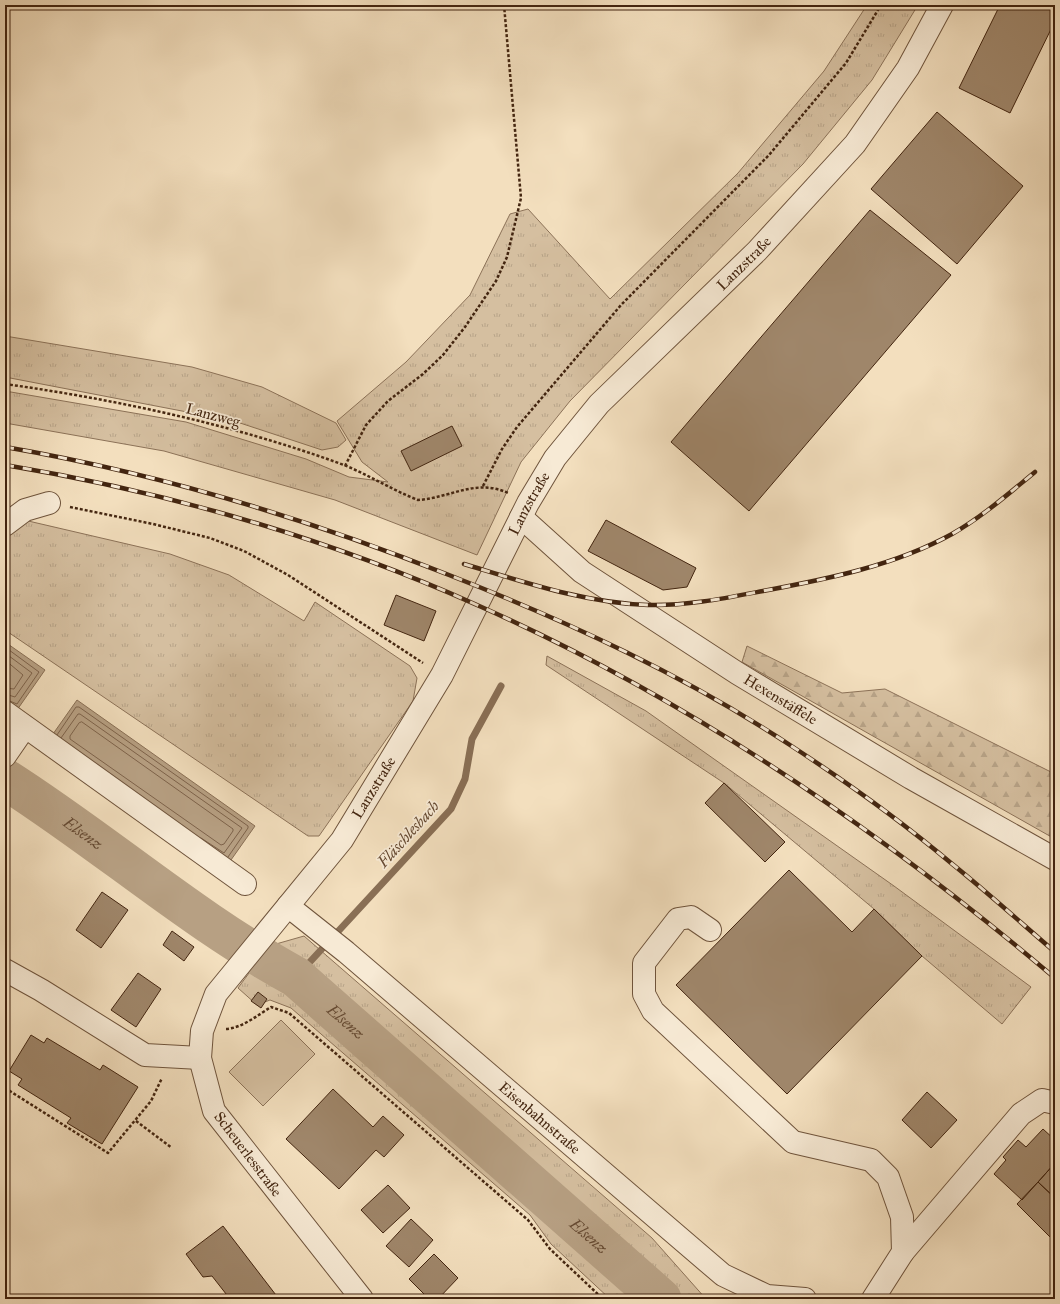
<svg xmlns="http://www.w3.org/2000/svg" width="1060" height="1304" font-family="'IM FELL Great Primer',serif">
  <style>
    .grass { fill: url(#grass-tufts); stroke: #8c7258 }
    .forest { fill: url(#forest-firs); stroke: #8c7258 }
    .garden { fill: #d5bfa0; stroke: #8c7258 }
    .water { fill: #b7a083; stroke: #896f55 }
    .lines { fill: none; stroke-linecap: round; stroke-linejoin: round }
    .shore { stroke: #7d624a; stroke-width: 1 }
    .stream { stroke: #896f55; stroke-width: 7 }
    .river { stroke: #b7a083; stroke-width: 41 }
    .building { fill: #9f866a; stroke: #432510 }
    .minor-casing { stroke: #6f543c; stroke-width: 24 }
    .path { stroke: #432510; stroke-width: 2.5; stroke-dasharray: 3 2; stroke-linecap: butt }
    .minor { stroke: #f7ead5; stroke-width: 22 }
    .rail-casing { stroke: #432510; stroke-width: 4.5 }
    .rail { stroke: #f7ead5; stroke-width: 3; stroke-dasharray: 9; stroke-linecap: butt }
    .labels { text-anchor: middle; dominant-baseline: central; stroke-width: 3.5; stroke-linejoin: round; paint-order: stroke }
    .street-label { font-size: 15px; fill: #432510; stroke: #f7ead5 }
    .water-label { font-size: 16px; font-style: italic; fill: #664a32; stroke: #f7ead5 }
  </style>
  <defs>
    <pattern id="grass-tufts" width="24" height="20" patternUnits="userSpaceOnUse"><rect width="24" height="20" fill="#d5bfa0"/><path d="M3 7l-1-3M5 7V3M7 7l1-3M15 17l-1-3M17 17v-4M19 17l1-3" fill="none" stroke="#b8a489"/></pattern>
    <pattern id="forest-firs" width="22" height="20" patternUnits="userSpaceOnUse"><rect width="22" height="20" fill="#d5bfa0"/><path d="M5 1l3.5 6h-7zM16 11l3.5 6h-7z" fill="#b8a489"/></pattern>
  </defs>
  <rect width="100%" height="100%" fill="#f3dfbe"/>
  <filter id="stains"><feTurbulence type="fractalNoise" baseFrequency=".005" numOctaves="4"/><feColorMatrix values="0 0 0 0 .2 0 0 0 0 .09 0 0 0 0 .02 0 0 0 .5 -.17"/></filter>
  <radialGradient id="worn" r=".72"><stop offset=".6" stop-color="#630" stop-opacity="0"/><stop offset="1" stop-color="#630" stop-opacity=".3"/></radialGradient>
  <path class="grass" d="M867 5H918L872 80 803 164 570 401 521 462 477 555 335 500 164 451 5 423V391L186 422 306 459 349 477 388 482 362 462 337 421 406 362 470 295 510 214 528 209 610 299 738 173 824 71Z
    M5 336 192 367 262 387 336 423 346 440 338 447 322 450 234 421 5 377Z
    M24 520 170 554 229 575 304 621 315 602 410 666 417 678 413 701 319 836H308L5 630V537Z
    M547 656 646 711 894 886 1031 987 1002 1024 922 956 874 909 724 783 546 665Z
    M304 936 652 1238 706 1299H610L551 1244 530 1215 291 1008 270 1000 257 1005 238 988 269 946Z"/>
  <path class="forest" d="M747 646 842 693 885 689 1055 774V839L742 662Z"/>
  <path class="garden" d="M281 1020 315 1054 263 1106 229 1072Z"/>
  <path class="water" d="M5 642 45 670 17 710 5 702Z
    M77 700 255 826 226 867 48 741Z"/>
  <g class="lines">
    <path class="shore" d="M5 647 39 672 17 704 5 699
      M5 653 32 673 15 697 5 694
      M5 660 23 675 14 689 5 688
      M82 722 233 829V831L224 844 221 845 70 739V736L79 723Z
      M57 735 76 707H79L248 826V828L228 857
      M61 738 78 714H80L242 828 224 853 201 838"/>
    <path class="stream" d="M296 977 451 809 465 779 472 739 501 686"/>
    <path class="river" id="s1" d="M5 779C104 842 193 921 296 977L661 1299"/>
  </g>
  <path class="building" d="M1000 5H1055V21L1010 113 959 88Z
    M937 112 1023 186 957 264 871 189Z
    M870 210 951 275 749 511 671 442Z
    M452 426 462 446 411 471 401 451Z
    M606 520 696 568 687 587 663 590 588 551Z
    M396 595 436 611 424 641 384 625Z
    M724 783 785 842 765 862 705 803Z
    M789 870 852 932 874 909 922 956 787 1094 676 985Z
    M102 892 128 910 101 948 76 930Z
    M172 931 194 947 184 961 163 945Z
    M138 973 161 989 136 1027 111 1010Z
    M258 992 267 999 261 1008 251 1001Z
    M31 1035 44 1043 47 1038 100 1070 103 1065 138 1087 102 1144 67 1123 71 1118 18 1085 22 1079 9 1071Z
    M333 1089 373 1127 383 1116 404 1135 384 1157 376 1150 339 1189 286 1139Z
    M927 1092 957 1120 931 1148 902 1120Z
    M1043 1129 1055 1140V1163L1022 1200 994 1174 1006 1160 1003 1157 1018 1140 1026 1147Z
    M1055 1163V1198L1038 1182Z
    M1038 1182 1055 1198V1234L1051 1238 1017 1204Z
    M388 1185 410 1208 383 1233 361 1210Z
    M411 1219 433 1240 409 1267 386 1246Z
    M223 1226 279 1299H230L212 1276 203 1277 186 1254Z
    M434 1254 458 1278 438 1299H429L409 1279Z"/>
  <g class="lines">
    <g class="minor-casing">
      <g id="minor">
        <path id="s2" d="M521 517 582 572 737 673 911 778 1055 859"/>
        <path d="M5 525 25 510 49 503"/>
        <path d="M5 712 245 884"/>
        <path d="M5 756 25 727"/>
        <path id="s3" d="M288 906 346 952 723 1275 767 1296 805 1299"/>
        <path d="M710 930 691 917 678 919 644 963V994L653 1011 793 1142 871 1160 888 1177 902 1217 903 1252 873 1299"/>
        <path d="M5 970 41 990 145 1055 200 1058"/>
        <path d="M903 1252 1021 1114 1042 1100 1055 1103"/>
        <path id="s4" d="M362 1299 214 1111 200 1058 202 1031 216 994 342 840 442 675 528 503 555 458 599 404 757 251 855 144 908 68 942 5"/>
      </g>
    </g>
    <path class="path" d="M5 384C119 400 235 425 344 465 369 475 392 490 418 500 450 498 476 478 508 493
      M345 466 366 425 388 401 423 374 443 355 465 327 496 281 507 257 521 198 504 5
      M483 486 502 449 517 427 621 305 769 155 846 63 881 5
      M70 507 153 524 210 538 244 551 288 575 423 663
      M226 1029C242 1028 258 1015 271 1007L289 1013 528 1220 550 1249 603 1299
      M5 1088 108 1153 151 1101 162 1078
      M136 1121 172 1148"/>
    <use href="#minor" class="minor"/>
    <g class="rail-casing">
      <path id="rail" d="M5 447C157 473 305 518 449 575 569 622 686 676 793 747 848 783 901 821 951 863 987 892 1020 922 1055 952
        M5 465C167 492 327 538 477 605 687 698 880 830 1055 978
        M464 564C524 582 585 603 648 605 687 606 726 598 763 591 827 579 894 566 952 534 982 517 1008 494 1035 472"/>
    </g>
    <use href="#rail" class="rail"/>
  </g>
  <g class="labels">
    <g class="street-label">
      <text stroke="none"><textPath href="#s4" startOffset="1269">Lanzstraße</textPath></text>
      <text transform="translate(213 415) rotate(15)">Lanzweg</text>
      <text stroke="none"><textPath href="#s4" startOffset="945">Lanzstraße</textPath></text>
      <text stroke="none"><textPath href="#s2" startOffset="318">Hexenstäffele</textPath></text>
      <text stroke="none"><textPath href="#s4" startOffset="621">Lanzstraße</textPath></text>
      <text stroke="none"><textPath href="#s3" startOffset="329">Eisenbahnstraße</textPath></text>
      <text transform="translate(248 1154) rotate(53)">Scheuerlesstraße</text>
    </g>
    <g class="water-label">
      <text stroke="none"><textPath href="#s1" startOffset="95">Elsenz</textPath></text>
      <text transform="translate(408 834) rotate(-48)">Fläschlesbach</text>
      <text stroke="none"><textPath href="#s1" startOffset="419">Elsenz</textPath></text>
      <text stroke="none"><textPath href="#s1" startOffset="743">Elsenz</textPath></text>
    </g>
  </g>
  <rect width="1060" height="1304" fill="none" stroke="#f3dfbe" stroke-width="20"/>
  <rect x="6" y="6" width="1048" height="1292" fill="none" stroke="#432510" stroke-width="2"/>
  <rect x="10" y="10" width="1040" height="1284" fill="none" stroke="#432510"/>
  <rect width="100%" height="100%" filter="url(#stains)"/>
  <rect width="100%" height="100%" fill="url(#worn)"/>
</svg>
